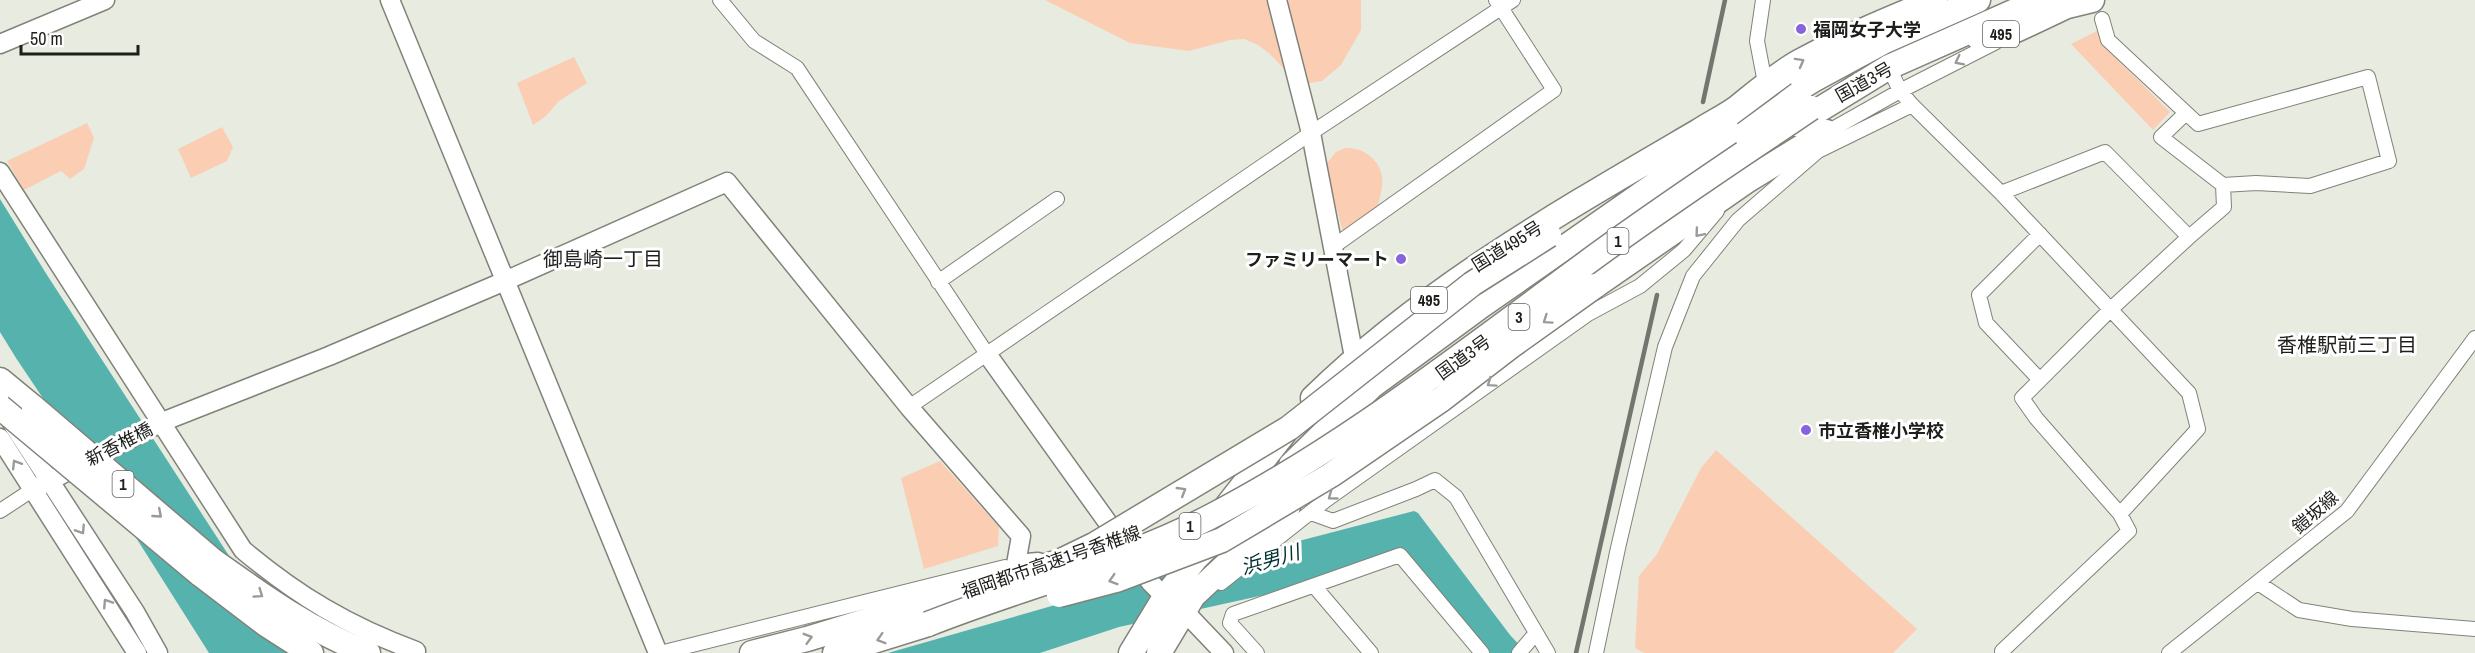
<svg xmlns="http://www.w3.org/2000/svg" width="2475" height="653" font-family="'Archivo Narrow','Noto Sans JP',sans-serif">
  <style>
    .green { fill: #fbceb4 }
    .water { fill: #55b2ad }
    .lines { fill: none; stroke-linecap: round; stroke-linejoin: round }
    .street-casing { stroke: #808379; stroke-width: 16 }
    .secondary-casing { stroke: #808379; stroke-width: 21 }
    .highway-casing { stroke: #808379; stroke-width: 27 }
    .street { stroke: #fff; stroke-width: 14 }
    .secondary { stroke: #fff; stroke-width: 18 }
    .highway { stroke: #fff; stroke-width: 24 }
    .rail { stroke: #73766f; stroke-width: 4.5 }
    .highway-bridge-casing { stroke: #808379; stroke-width: 27; stroke-linecap: butt }
    .highway-bridge { stroke: #fff; stroke-width: 24 }
    .oneway { stroke: #9a9a98 }
    .poi-dot { fill: #8763de; stroke: #fff; stroke-width: 2 }
    .labels { text-anchor: middle; dominant-baseline: central; stroke-width: 6; stroke-linejoin: round; paint-order: stroke }
    .shield { fill: #fff; stroke: #62625f; stroke-width: 1.5 }
    .shield-label { font-size: 16px; font-weight: bold; fill: #1e1f1b }
    .poi-label { font-size: 18px; font-weight: bold; fill: #1e1f1b; stroke: #fff; text-anchor: start }
    .street-label { font-size: 18px; fill: #1e1f1b; stroke: #fff }
    .neighbourhood-label { font-size: 20px; fill: #1e1f1b; stroke: #fff }
    .water-label { font-size: 20px; font-style: italic; fill: #02312f; stroke: #fff }
  </style>
  <rect width="100%" height="100%" fill="#e7ebe0"/>
  <path class="green" d="M1045 0H1361V30L1341 65 1322 81 1304 84 1295 81 1270 54 1258 45 1244 39 1230 40 1189 51 1130 43Z
    M2097 31 2104 46 2170 112 2153 130 2071 44Z
    M574 57 587 83 559 101 546 116 533 125 517 83Z
    M87 123 94 138 84 169 70 179 61 171 24 190 7 161Z
    M222 127 233 147 227 161 191 178 178 149Z
    M1345 148C1356 148 1363 150 1371 157 1390 174 1380 193 1376 215L1344 236 1328 177 1327 163 1336 152Z
    M1716 450 1917 629 1893 653H1644L1635 648 1639 576 1657 554 1701 468Z
    M940 461 999 527 998 546 924 569 901 478Z"/>
  <path class="water" d="M0 199 47 275 292 653H209L128 525 16 358 0 332Z
    M1414 511 1418 513 1510 635 1527 653H1490L1405 552 1278 592 1119 627 1040 653H888L1076 599Z"/>
  <g class="lines">
    <g class="street-casing">
      <path id="street" d="M720 0 754 41 797 68 987 354
        M1763 0 1757 41 1765 83
        M2102 19 2108 40 2198 124 2368 77 2389 161 2310 186 2256 183 2223 185 2224 207 2189 237
        M1889 67 1900 91 1912 105 2001 193 2189 393 2198 429 2120 514
        M2186 113 2161 137 2223 185
        M1822 135 1900 91 1996 42
        M2001 193 2105 152 2189 237 2111 309 2022 398 2036 418 2120 514 2129 531 2002 651 2004 653
        M2040 234 1979 295 1986 323 2040 380
        M1334 246 1554 90 1496 0
        M938 282 1057 199
        M909 407 1311 133 1513 0
        M0 511 32 490
        M1311 513 1333 521 1416 489 1435 480 1456 497 1548 653
        M1221 583 1326 500 1588 314 1640 286 1684 250 1717 211
        M2258 583 2299 610 2352 619 2475 629
        M1315 587 1371 653
        M660 653 1005 567
        M1257 653 1230 623 1233 614 1400 555 1482 653
        M1519 653 1536 633
        M1596 653 1618 548 1665 347 1693 276 1738 220 1818 151 1912 105
        M2169 653 2347 511 2475 338"/>
    </g>
    <g class="secondary-casing">
      <path id="secondary" d="M390 0 658 653
        M1277 0 1311 133 1354 357
        M0 44 105 0
        M0 172 243 550C298 596 348 626 416 651
        M987 354 1151 583 1165 597 1184 611 1224 653
        M12 423 135 612 158 653
        M0 438 137 653
        M32 490 162 422 329 356 505 281 727 182 909 407 1021 536 1016 564 1038 562"/>
    </g>
    <g class="highway-casing">
      <path id="highway" d="M1979 38 2016 30 2067 6 2092 0
        M1796 124 1889 67 2040 0
        M1595 286 1748 180 1826 132
        M0 380 34 408
        M1313 398C1427 287 1562 211 1699 131 1711 123 1726 116 1738 107 1758 91 1776 75 1799 62 1843 38 1889 19 1935 0
        M1291 465 1373 385 1478 308 1746 121 1813 80 1885 41 1978 0
        M1223 511 1285 432
        M212 560C261 595 311 631 368 653
        M200 574 267 625 311 653
        M752 653 807 639 1059 562
        M835 653 928 624
        M1131 653 1165 597 1195 559 1264 492
        M1159 653 1193 596 1288 507"/>
    </g>
    <use href="#street" class="street"/>
    <use href="#secondary" class="secondary"/>
    <use href="#highway" class="highway"/>
    <path class="rail" d="M1703 102 1725 0
      M1576 653 1657 295"/>
    <g class="highway-bridge-casing">
      <path id="highway-bridge" d="M1745 134 1799 94
        M0 407 200 574
        M34 408 212 560
        M1059 562 1094 545 1289 428 1472 284 1549 235
        M1059 595 1116 580 1222 540 1331 475 1442 399 1511 346 1595 286
        M928 624C1021 587 1118 564 1208 518 1340 450 1458 357 1577 270 1653 213 1733 161 1811 108"/>
    </g>
    <use href="#highway-bridge" class="highway-bridge"/>
  </g>
  <defs><path id="oneway-chevron" d="M-2-3.5L2.5 0L-2 3.5" fill="none" stroke-width="1.6" stroke-linecap="round" stroke-linejoin="round" transform="scale(1.5)"/></defs>
  <g class="oneway">
    <use href="#oneway-chevron" transform="translate(1959 61) rotate(153)"/>
    <use href="#oneway-chevron" transform="translate(1800 62) rotate(-29)"/>
    <use href="#oneway-chevron" transform="translate(1699 233) rotate(130)"/>
    <use href="#oneway-chevron" transform="translate(1547 320) rotate(145)"/>
    <use href="#oneway-chevron" transform="translate(1491 383) rotate(145)"/>
    <use href="#oneway-chevron" transform="translate(16 464) rotate(-122)"/>
    <use href="#oneway-chevron" transform="translate(1182 491) rotate(-31)"/>
    <use href="#oneway-chevron" transform="translate(1332 496) rotate(144)"/>
    <use href="#oneway-chevron" transform="translate(158 514) rotate(41)"/>
    <use href="#oneway-chevron" transform="translate(81 530) rotate(57)"/>
    <use href="#oneway-chevron" transform="translate(1113 580) rotate(163)"/>
    <use href="#oneway-chevron" transform="translate(259 594) rotate(35)"/>
    <use href="#oneway-chevron" transform="translate(107 603) rotate(-123)"/>
    <use href="#oneway-chevron" transform="translate(808 638) rotate(-16)"/>
    <use href="#oneway-chevron" transform="translate(881 639) rotate(163)"/>
  </g>
  <g class="poi-dot">
    <circle cx="1801" cy="29" r="6"/>
    <circle cx="1401" cy="259" r="6"/>
    <circle cx="1806" cy="430" r="6"/>
  </g>
  <g class="labels">
    <g class="shield">
      <rect x="1983" y="21" width="36" height="26" rx="4.5"/>
      <rect x="1607.5" y="228" width="21" height="26" rx="4.5"/>
      <rect x="1411" y="287" width="36" height="26" rx="4.5"/>
      <rect x="1508.5" y="304" width="21" height="26" rx="4.5"/>
      <rect x="112.5" y="471" width="21" height="26" rx="4.5"/>
      <rect x="1179.5" y="513" width="21" height="26" rx="4.5"/>
    </g>
    <g class="shield-label">
      <text x="2001" y="34">495</text>
      <text x="1618" y="241">1</text>
      <text x="1429" y="300">495</text>
      <text x="1519" y="317">3</text>
      <text x="123" y="484">1</text>
      <text x="1190" y="526">1</text>
    </g>
    <g class="poi-label">
      <text x="1813" y="29">福岡女子大学</text>
      <text x="1389" y="259" text-anchor="end">ファミリーマート</text>
      <text x="1818" y="430">市立香椎小学校</text>
    </g>
    <g class="street-label">
      <text transform="translate(1864 82) rotate(-29)">国道3号</text>
      <text transform="translate(1507 246) rotate(-32)">国道495号</text>
      <text transform="translate(1463 357) rotate(-36)">国道3号</text>
      <text transform="translate(119 444) rotate(-27)">新香椎橋</text>
      <text transform="translate(2315 512) rotate(-41)">鎧坂線</text>
      <text transform="translate(1051 562) rotate(-19)">福岡都市高速1号香椎線</text>
    </g>
    <g class="neighbourhood-label">
      <text x="603" y="258">御島崎一丁目</text>
      <text x="2347" y="344">香椎駅前三丁目</text>
    </g>
    <g class="water-label">
      <text transform="translate(1270 559) rotate(-16)">浜男川</text>
    </g>
  </g>
  <path d="M21 45v9h117v-9" fill="none" stroke="#1e1f1b" stroke-width="3"/>
  <text x="30" y="45" font-size="18" fill="#1e1f1b" stroke="#ffffff" stroke-width="4.5" paint-order="stroke">50 m</text>
</svg>
